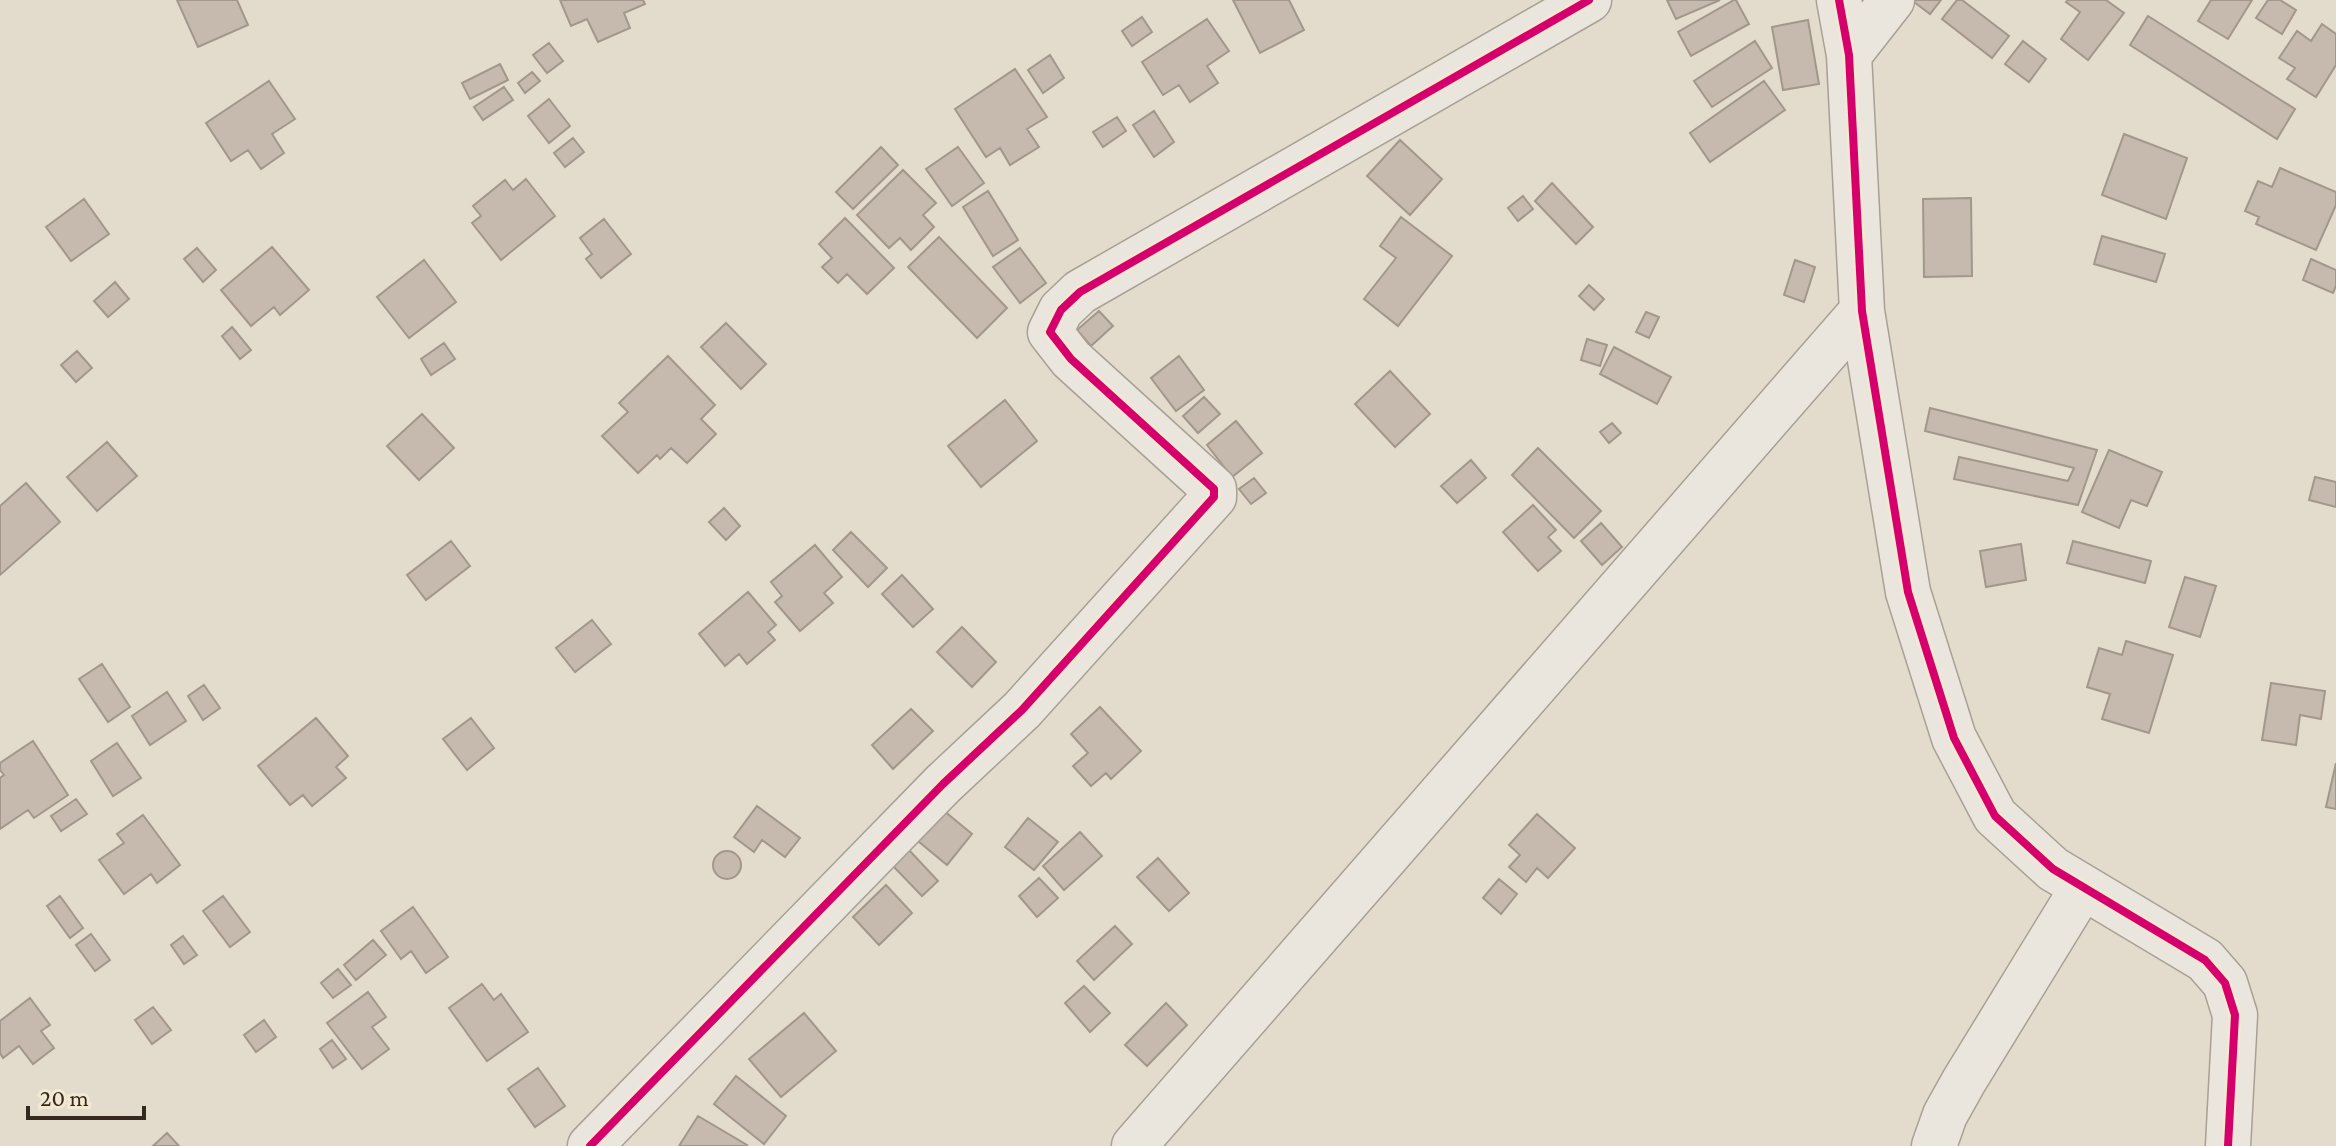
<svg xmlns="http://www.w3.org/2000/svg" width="2336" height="1146" font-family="'Crimson Pro',serif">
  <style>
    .building { fill: #c6b9ad; stroke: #a3978b; stroke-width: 2 }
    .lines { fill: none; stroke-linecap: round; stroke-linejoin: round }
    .minor-casing { stroke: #a8a095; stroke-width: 47 }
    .minor { stroke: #ebe6dd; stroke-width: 44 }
    .cycleway-casing { stroke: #f3e9d2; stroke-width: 13 }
    .cycleway { stroke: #d6006c; stroke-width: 8 }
  </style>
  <rect width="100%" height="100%" fill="#e3dbcc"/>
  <path class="building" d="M177 0H237L248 25 198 47Z
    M560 0H643L645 4 624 13 630 28 598 42 587 19 571 26Z
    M1233 0H1289L1304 30 1260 53Z
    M1667 0H1720L1676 19Z
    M1734 0H1736L1749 24 1691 56 1678 32Z
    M1915 0H1941L1930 14 1914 2Z
    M1957 0H1962L2009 36 1992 58 1942 19Z
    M2068 0H2106L2124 13 2088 60 2061 39 2080 12 2066 2Z
    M2211 0H2252L2228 39 2198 21Z
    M2268 0H2280L2296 10 2282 34 2256 18Z
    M2148 16 2295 109 2277 139 2130 45Z
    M1142 17 1152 32 1132 46 1122 31Z
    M1207 19 1229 51 1207 66 1218 83 1190 102 1179 85 1163 95 1142 62Z
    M1808 20 1819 84 1783 90 1772 27Z
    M2322 24 2336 34V65L2316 97 2287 79 2295 68 2279 58 2297 31 2311 41Z
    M1755 41 1772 68 1712 107 1694 81Z
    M2023 41 2046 59 2029 82 2005 64Z
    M549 43 563 61 547 73 533 55Z
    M1050 55 1064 78 1043 93 1028 70Z
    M500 64 508 80 470 99 462 83Z
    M1015 69 1047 117 1027 129 1039 147 1010 165 1000 148 986 157 955 109Z
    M532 72 540 81 525 93 518 83Z
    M269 81 295 119 272 134 284 153 261 169 248 150 231 161 206 123Z
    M1764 81 1785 110 1710 162 1690 133Z
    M504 87 513 100 483 120 474 107Z
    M549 99 570 126 549 143 528 116Z
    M1154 111 1174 142 1154 157 1133 125Z
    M1117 117 1126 131 1103 147 1093 132Z
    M2124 134 2187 158 2166 219 2102 195Z
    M573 138 584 152 565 167 554 153Z
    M1400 140 1442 179 1410 215 1367 176Z
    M881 147 898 165 853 209 836 192Z
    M958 147 984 183 952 206 926 169Z
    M2280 168 2336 192V205L2316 250 2256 224 2259 217 2245 211 2258 181 2272 187Z
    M903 170 936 203 923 215 934 227 911 250 900 238 889 248 857 215Z
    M526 179 555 216 501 260 472 223 481 216 473 206 505 180 513 190Z
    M1552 183 1593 227 1576 244 1535 201Z
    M988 191 1018 240 993 256 963 207Z
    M1523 196 1533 209 1518 221 1508 208Z
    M1971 198 1972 276 1924 277 1923 199Z
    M84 199 109 234 71 261 46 227Z
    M1401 217 1452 256 1398 326 1364 299 1396 258 1380 246Z
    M845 218 894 268 867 294 847 274 838 283 822 267 832 258 819 244Z
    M604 219 631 254 601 278 586 259 592 254 580 238Z
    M2102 236 2165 254 2156 282 2094 264Z
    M939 237 1007 308 977 338 908 267Z
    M272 247 309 290 280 315 274 307 251 326 221 290Z
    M197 248 216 270 203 282 184 259Z
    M1020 248 1046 283 1020 303 993 267Z
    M2311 259 2336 270V286L2333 293 2303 280Z
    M424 260 456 302 409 338 377 297Z
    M1795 260 1815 267 1804 302 1784 295Z
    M115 282 129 299 108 317 94 301Z
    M1589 285 1604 299 1594 310 1579 296Z
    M1099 311 1113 326 1091 346 1077 330Z
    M1646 312 1659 317 1649 338 1636 332Z
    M726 323 766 364 741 389 701 347Z
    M232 327 251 350 240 359 222 336Z
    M1587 339 1607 345 1600 366 1581 360Z
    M444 343 455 359 431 375 421 359Z
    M1614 347 1671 377 1657 404 1600 374Z
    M77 351 92 368 76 382 61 365Z
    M668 356 715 405 701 419 716 434 687 463 671 448 660 459 657 455 638 473 602 436 628 412 619 403Z
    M1179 356 1204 390 1176 411 1151 378Z
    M1390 371 1430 414 1395 447 1355 404Z
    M1204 397 1220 414 1198 433 1183 416Z
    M1005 400 1037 441 981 487 948 446Z
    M1930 408 2097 450 2078 505 1954 479 1959 457 2068 481 2074 468 1925 431Z
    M422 414 454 448 419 480 387 446Z
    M1236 421 1262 453 1232 477 1207 445Z
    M1612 423 1621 433 1609 443 1600 432Z
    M107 442 137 476 97 511 67 477Z
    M1538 448 1601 511 1574 538 1512 475Z
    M2109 450 2162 472 2147 506 2131 500 2119 528 2082 512Z
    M1471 460 1486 478 1457 503 1441 486Z
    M2315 477 2336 482V507L2309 500Z
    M1254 478 1266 493 1251 504 1239 489Z
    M26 483 60 522 0 575V506Z
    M1533 505 1556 530 1548 537 1561 551 1538 571 1503 532Z
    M724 508 740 526 726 540 709 522Z
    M1601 523 1622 547 1602 565 1581 541Z
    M851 532 887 568 868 587 833 550Z
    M451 541 470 566 426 600 407 575Z
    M2073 541 2151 561 2145 583 2067 563Z
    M2021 544 2026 580 1986 587 1980 551Z
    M815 545 842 577 824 593 833 603 800 631 775 602 782 596 771 582Z
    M902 575 933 609 913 627 882 594Z
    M2185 577 2216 586 2200 637 2169 627Z
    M748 592 776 625 768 632 775 640 747 664 739 654 725 666 699 634Z
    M592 620 611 644 575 672 556 648Z
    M962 627 996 662 972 687 937 652Z
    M2126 641 2173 655 2149 733 2102 719 2110 694 2087 687 2099 648 2122 655Z
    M102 664 130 707 108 722 79 679Z
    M2271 683 2325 691 2321 719 2300 715 2296 745 2262 740Z
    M204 685 220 708 203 720 188 696Z
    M167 692 186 721 150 745 132 716Z
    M1100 707 1141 751 1111 779 1106 773 1091 786 1073 766 1088 753 1071 734Z
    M911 709 933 731 893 769 872 745Z
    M316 718 348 756 336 767 346 778 312 806 303 795 290 805 258 766Z
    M471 718 494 748 467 770 443 739Z
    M33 741 68 795 34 818 28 810 0 829V778L4 775 0 770V763Z
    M117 743 141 778 113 796 91 761Z
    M2336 763V809L2326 807Z
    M76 799 87 814 61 831 51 816Z
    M757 806 800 838 785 857 762 840 754 852 734 837Z
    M943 810 972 834 947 865 918 841Z
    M1537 814 1575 848 1548 878 1537 868 1526 882 1509 867 1520 855 1509 845Z
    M143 815 180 865 157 883 151 874 124 894 99 860 124 843 117 834Z
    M1028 818 1058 842 1034 870 1005 847Z
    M1080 832 1102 856 1064 890 1043 866Z
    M909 850 938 881 922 896 893 866Z
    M713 865a14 14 0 1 1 28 0a14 14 0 1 1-28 0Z
    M1158 858 1189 893 1169 911 1137 877Z
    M1039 878 1058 898 1037 917 1019 896Z
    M1499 879 1517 894 1501 914 1483 898Z
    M886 885 912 913 879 945 853 917Z
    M60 896 83 928 70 938 47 906Z
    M223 896 250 932 230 947 203 911Z
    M413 907 448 957 426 973 411 951 401 959 381 931Z
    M1115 926 1132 944 1094 980 1077 961Z
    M91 934 110 960 95 971 76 945Z
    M183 936 197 955 184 964 171 945Z
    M373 940 386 955 356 980 344 965Z
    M338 969 351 985 333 998 321 983Z
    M482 984 494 1000 501 994 528 1032 487 1061 449 1008Z
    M1084 986 1110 1013 1090 1032 1065 1003Z
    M368 992 386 1017 372 1027 389 1049 362 1069 327 1023Z
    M30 998 50 1025 41 1031 54 1048 33 1064 19 1046 3 1058 0 1053V1021Z
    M1166 1003 1187 1025 1147 1066 1125 1045Z
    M153 1007 171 1030 152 1044 135 1020Z
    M804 1013 836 1051 781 1097 749 1059Z
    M264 1020 276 1037 256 1052 244 1035Z
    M332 1040 346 1059 333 1068 320 1049Z
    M538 1068 565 1106 535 1127 508 1089Z
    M736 1076 786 1116 764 1144 714 1104Z
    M698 1116 747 1145 746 1146H679Z
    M167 1133 179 1146H153Z"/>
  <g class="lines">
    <g class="minor-casing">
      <path id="minor" d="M1839 0 1849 55 1862 311 1908 592 1954 738 1995 816 2053 869 2205 960 2225 983 2235 1015 2228 1146
        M1849 55 1892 0
        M590 1146 943 784 1022 710 1214 497V489L1071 359 1050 332 1061 310 1080 292 1589 0
        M1134 1146 1862 311
        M1934 1146 1945 1115 1964 1081 2083 887"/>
    </g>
    <use href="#minor" class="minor"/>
    <g class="cycleway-casing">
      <path id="cycleway" d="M1839 0 1849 55 1862 311 1908 592 1954 738 1995 816 2053 869 2205 960 2225 983 2235 1015 2228 1146
        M590 1146 943 784 1022 710 1214 497V489L1071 359 1050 332 1061 310 1080 292 1589 0"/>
    </g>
    <use href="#cycleway" class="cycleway"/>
  </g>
  <path d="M28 1106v12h116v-12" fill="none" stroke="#35281e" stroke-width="4"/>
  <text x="40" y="1106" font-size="24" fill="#35281e" stroke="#f3e9d2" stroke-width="6" paint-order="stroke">20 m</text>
</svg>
